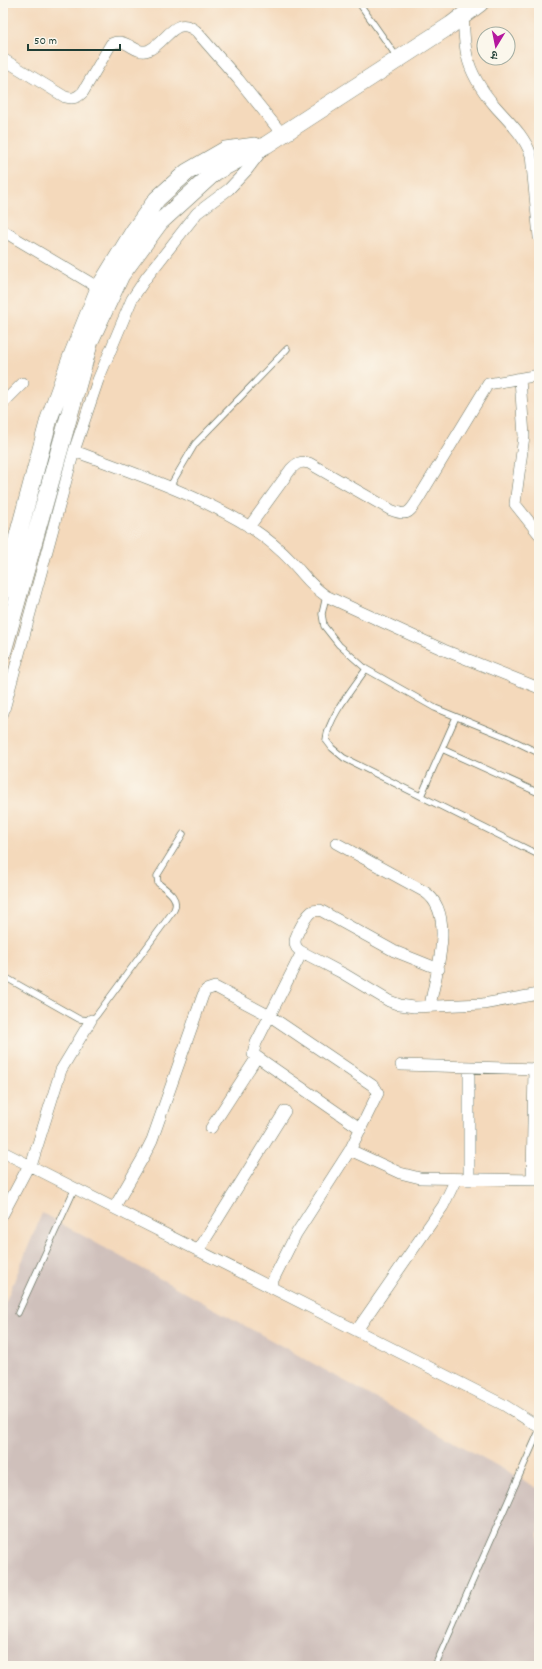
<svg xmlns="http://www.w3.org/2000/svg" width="542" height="1669" font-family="Dekko,'Playpen Sans Deva',sans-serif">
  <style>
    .industrial { fill: #cfc0bb }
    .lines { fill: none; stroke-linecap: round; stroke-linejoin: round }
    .service-casing { stroke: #6a7463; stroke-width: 7 }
    .minor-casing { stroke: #6a7463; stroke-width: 12 }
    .primary-casing { stroke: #6a7463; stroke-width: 18 }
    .service { stroke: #fff; stroke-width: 5.5 }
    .minor { stroke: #fff; stroke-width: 11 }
    .primary { stroke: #fff; stroke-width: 17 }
  </style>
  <rect width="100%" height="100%" fill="#fbf7ec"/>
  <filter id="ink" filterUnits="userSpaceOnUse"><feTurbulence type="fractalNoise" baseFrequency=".025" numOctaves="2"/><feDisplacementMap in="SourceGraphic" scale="8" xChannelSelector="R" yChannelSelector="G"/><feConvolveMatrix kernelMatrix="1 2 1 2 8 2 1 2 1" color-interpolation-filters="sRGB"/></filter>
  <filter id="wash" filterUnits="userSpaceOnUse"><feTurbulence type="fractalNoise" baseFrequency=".012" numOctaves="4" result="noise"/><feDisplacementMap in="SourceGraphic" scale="16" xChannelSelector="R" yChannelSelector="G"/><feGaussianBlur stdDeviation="0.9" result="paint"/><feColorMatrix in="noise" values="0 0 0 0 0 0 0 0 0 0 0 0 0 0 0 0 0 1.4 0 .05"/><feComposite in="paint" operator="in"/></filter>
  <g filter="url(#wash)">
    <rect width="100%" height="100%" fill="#f4d9bb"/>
    <path class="industrial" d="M42 1213 539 1489V1666H3V1308Z"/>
  </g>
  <g filter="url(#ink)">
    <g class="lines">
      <g class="service-casing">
        <path id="service" d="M359 3 397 57
          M169 488 195 444 287 349
          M326 596 322 614 324 626 339 645 366 669 435 708 506 737 539 753
          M366 669C353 688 328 718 326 740L332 748 344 758 539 855
          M442 749 539 793
          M421 796 456 717
          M3 976 79 1019 91 1020 96 1016 174 910C180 898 167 890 158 883L157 876 183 834
          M18 1313 75 1188
          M435 1666 539 1431"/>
      </g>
      <g class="minor-casing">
        <path id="minor" d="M463 16C464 29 464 43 467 56 471 74 483 92 495 106 509 122 524 135 531 155L539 237
          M3 59 65 97C73 99 77 98 83 92L111 44C128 36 134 56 149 50 167 42 175 14 196 31L238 79 282 134
          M3 231 99 288
          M520 379 524 436 515 504 539 534
          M3 403 23 383
          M74 451C131 472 199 495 250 527 265 537 280 549 292 562 305 576 310 585 326 596L444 650 539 688
          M249 527 291 469C297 463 300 461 309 463L391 510C406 516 409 514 417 501L488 384 539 375
          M3 713 74 451 98 380 132 299 146 278 197 213 229 189 247 170 263 149
          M336 843 425 892C457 914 435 975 430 1006
          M302 952 256 1043 253 1054 361 1129
          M439 969 394 951 320 910C317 911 315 910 313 911 307 913 295 936 295 942 295 947 298 950 302 952L344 974 389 1001 400 1005 414 1007 483 1004 539 994
          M401 1065 539 1069
          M211 1128 257 1057
          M350 1150 400 1173 420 1178 539 1180
          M3 1152 504 1405 539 1427
          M469 1180V1067
          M532 1180 534 1068
          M114 1208 144 1156 152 1140 203 995 206 990 215 987 270 1016 372 1085 376 1089 378 1093 350 1150 296 1234 270 1286
          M3 1214 29 1165 31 1166 61 1070 91 1020
          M198 1251 285 1111
          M357 1330 443 1206 456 1179"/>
      </g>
      <g class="primary-casing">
        <path id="primary" d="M3 591 49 419 71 358 99 288 134 231 157 199 187 172 225 150 255 146
          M3 651 90 341 121 275 160 222 215 172 266 145 451 25 480 3"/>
      </g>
      <use href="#service" class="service"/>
      <use href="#minor" class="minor"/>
      <use href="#primary" class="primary"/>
    </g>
  </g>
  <rect width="542" height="1669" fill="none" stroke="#fbf7ec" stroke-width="16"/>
  <g transform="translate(496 46) rotate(190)"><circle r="19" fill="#fbf7ec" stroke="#a3ada2"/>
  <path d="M0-3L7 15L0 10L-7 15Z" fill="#b5179e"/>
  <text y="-6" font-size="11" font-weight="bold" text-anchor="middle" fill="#1f3d34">उ</text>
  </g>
  <path d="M28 44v6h92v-6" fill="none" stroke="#1f3d34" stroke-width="2"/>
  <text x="34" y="44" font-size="12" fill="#1f3d34" stroke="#fbf7ec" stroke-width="3" paint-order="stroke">50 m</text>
</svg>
